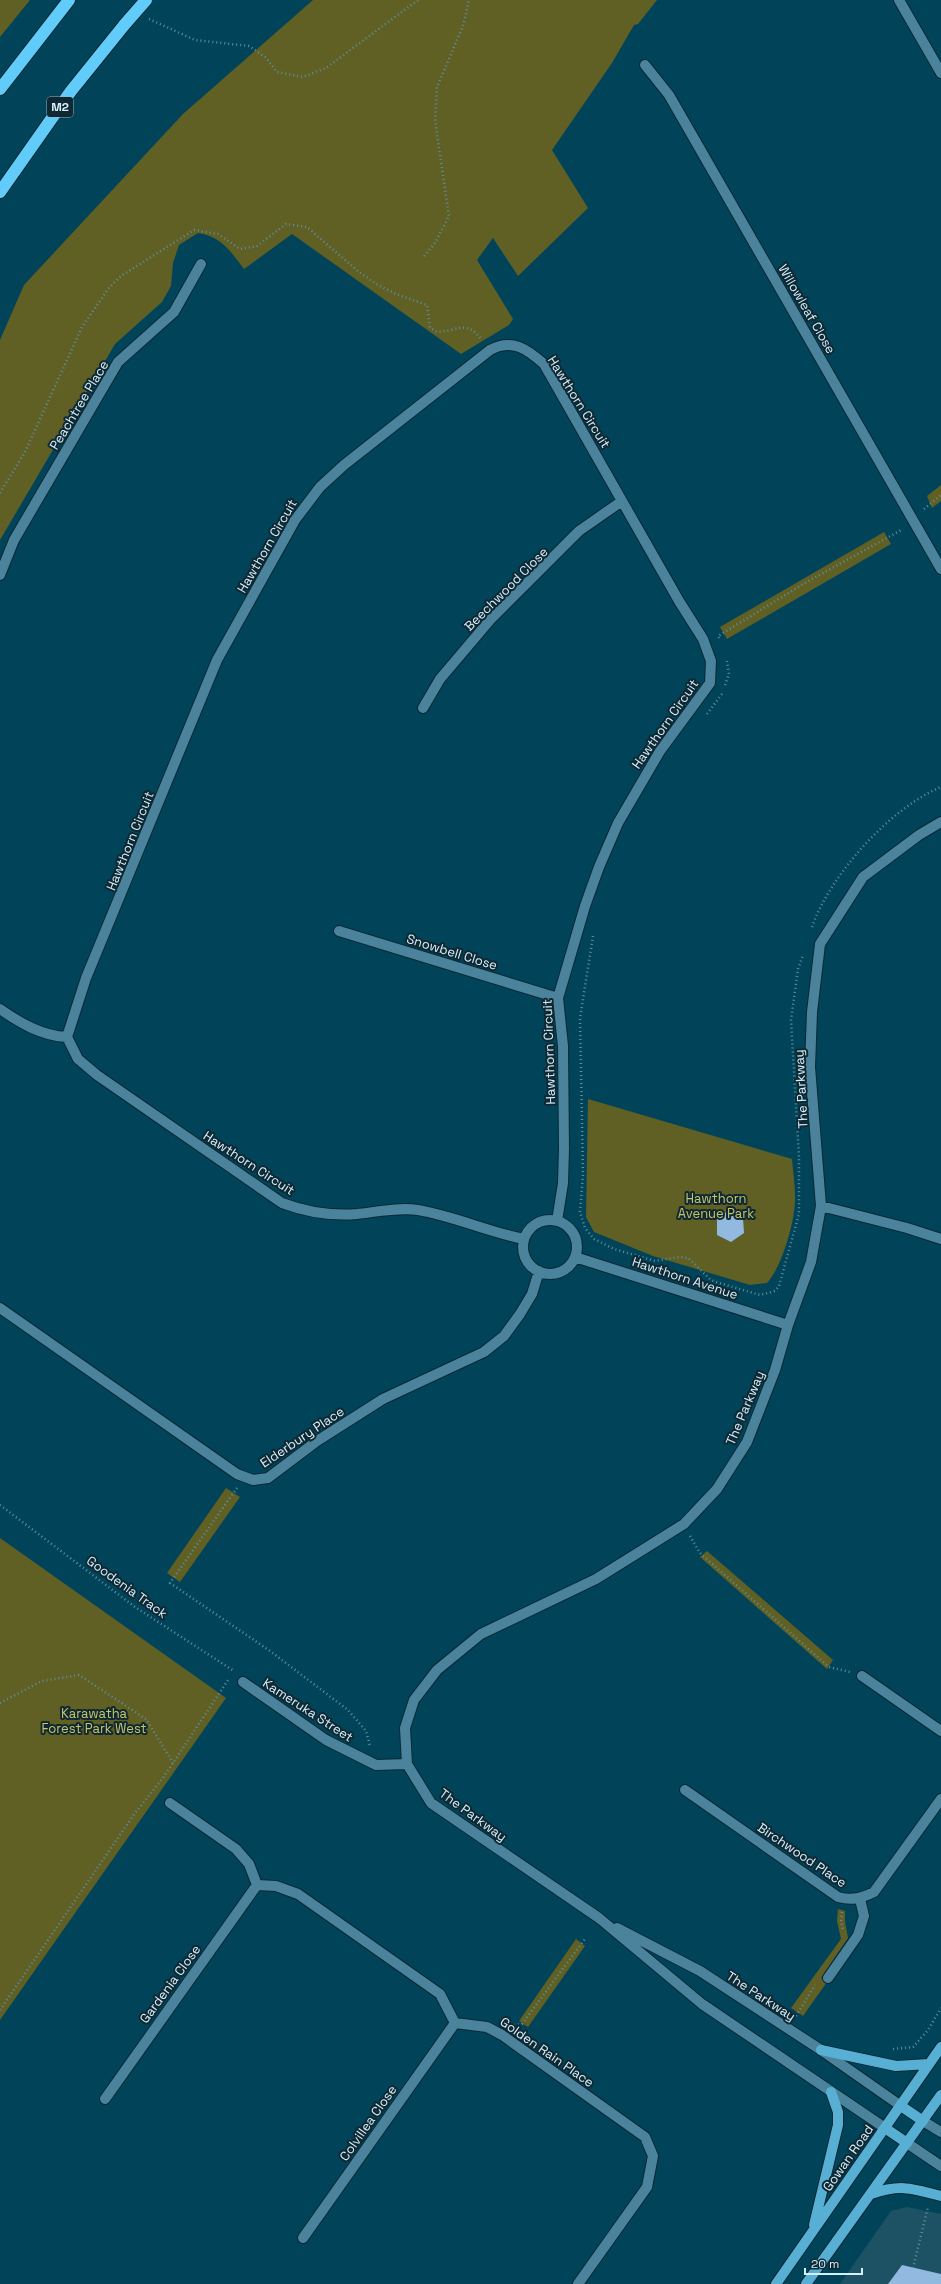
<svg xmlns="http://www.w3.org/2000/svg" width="941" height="2284" font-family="'Space Grotesk',sans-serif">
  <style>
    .built { fill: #1d5164 }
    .green { fill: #605f24 }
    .building { fill: #92b9e0 }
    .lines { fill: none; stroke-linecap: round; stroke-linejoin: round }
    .minor-casing { stroke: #092834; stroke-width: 12 }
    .major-casing { stroke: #092834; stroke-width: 12 }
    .highway-casing { stroke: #092834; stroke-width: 14 }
    .path { stroke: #5d8fa1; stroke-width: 2.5; stroke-dasharray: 1 3; stroke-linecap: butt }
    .minor { stroke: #4b839c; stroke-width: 10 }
    .major { stroke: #58afd4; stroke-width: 10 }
    .highway { stroke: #61ccf9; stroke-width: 12 }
    .highway-bridge-casing { stroke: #092834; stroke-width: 14; stroke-linecap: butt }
    .highway-bridge { stroke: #61ccf9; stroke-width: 12 }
    .labels { text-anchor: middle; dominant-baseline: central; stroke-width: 4; stroke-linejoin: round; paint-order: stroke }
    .shield { fill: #102832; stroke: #99b4c1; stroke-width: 1 }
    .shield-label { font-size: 12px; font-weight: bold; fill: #d4f0fe }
    .street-label { font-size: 13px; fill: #d4f0fe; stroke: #102832 }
    .park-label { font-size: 13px; fill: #c6c56b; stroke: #102832 }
  </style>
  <rect width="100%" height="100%" fill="#01445a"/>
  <path class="built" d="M907 2207 941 2214V2284H840L891 2211Z"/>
  <path class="green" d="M0 0H30L0 37Z
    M313 0H657L638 24 634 25 612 63 552 150 588 208 518 276 493 238 477 260 513 319 509 325 461 354 292 234 244 269C231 252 221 236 198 233L179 245 173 263 171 286 162 302 115 344 0 540V340L24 285 183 114Z
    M941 485V501L932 508 927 496Z
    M884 532 891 544 727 639 720 627Z
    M588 1099 792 1159C793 1171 795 1184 795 1196 796 1219 782 1267 767 1283L750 1285 653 1256 594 1232 586 1217Z
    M226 1488 240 1497 180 1582 167 1573Z
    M0 1538 226 1698 0 2020Z
    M707 1551 833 1660 827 1669 700 1557Z
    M838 1909 845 1911V1922L848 1938 821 1978 827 1982 803 2016 791 2008 841 1939 837 1921Z
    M576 1939 585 1946 528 2027 519 2021Z"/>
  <path class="building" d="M729 1210 743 1218 744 1233 731 1242 717 1235V1219Z
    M902 2265 941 2274V2284H888Z"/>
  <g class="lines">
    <g class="minor-casing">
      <path id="minor" d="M899 0 941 73
        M645 65 669 95 941 569
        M0 575 14 540 118 362 174 312 201 264
        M423 708 440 679 490 620 579 531 622 501
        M339 931 558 998
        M0 1009C20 1023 42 1036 67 1037L78 1059 97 1075 282 1203C306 1212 332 1216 357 1214 376 1212 399 1207 418 1210 454 1216 488 1232 524 1239
        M67 1037 86 978 217 660 295 520 320 487 344 465 490 350C512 338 527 349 544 364L679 601 703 639 711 661 710 683 660 751 618 823 599 867 585 906 558 998 563 1046 564 1148 563 1183 557 1221
        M821 1206 907 1228 941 1239
        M523 1247a27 27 0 1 1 54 0a27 27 0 1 1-54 0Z
        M575 1257 788 1325
        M0 1308 237 1474 253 1480 268 1478 317 1441 383 1399 484 1352 504 1336 520 1314 532 1294 539 1271
        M862 1676 941 1731
        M243 1682 326 1740 376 1765 407 1764
        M685 1790 838 1897C852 1901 862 1898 874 1892L941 1799
        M170 1803 236 1849 249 1864 257 1885 276 1886 298 1894 440 1994 455 2023 487 2027 502 2035 645 2137 653 2156 647 2187 578 2284
        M617 1928 700 1971 821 2050 901 2106
        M828 1978 858 1935 864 1916 860 1899
        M105 2099 257 1885
        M923 2121 941 2132
        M885 2128 702 2004 599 1918 431 1803 407 1764 405 1728 414 1700 437 1670 481 1634 596 1579 684 1524 717 1489 747 1442 775 1370 788 1325 811 1262 821 1206 810 1067 812 1012 820 944 863 877 919 835 941 822
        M907 2143 941 2166
        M303 2238 455 2023"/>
    </g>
    <g class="major-casing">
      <path id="major" d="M821 2050 896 2066 929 2064
        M901 2106 923 2121
        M885 2128 907 2143
        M871 2194C900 2184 911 2188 941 2196
        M814 2225 838 2125V2112L831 2092
        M776 2284 941 2047
        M806 2284 941 2095"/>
    </g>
    <g class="highway-casing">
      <path id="highway" d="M0 89 69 0
        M0 192 71 91 125 24"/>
    </g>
    <path class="path" d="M149 19 195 40 249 46 265 57 277 72 303 77 326 68 418 0
      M424 256 435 243 449 216 435 121 437 87 463 26 469 0
      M0 493 25 452 82 327 108 289 121 276 194 230 218 234 240 249 257 246 286 224 307 227 359 272 378 285 396 294 427 305 430 327 437 332C458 331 466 319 482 340
      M924 509 941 495
      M719 638 718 636 805 583 903 529
      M725 685 729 674 727 661
      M707 714 722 694
      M812 927C830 875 890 808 941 787
      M593 936 580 1018 583 1174 580 1212 585 1228 594 1239 614 1249 655 1261 680 1257 688 1258 711 1280 716 1282 760 1295 775 1291 779 1286 799 1214V1157L791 1020 798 969 803 955
      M237 1488 170 1583 270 1651 348 1710 366 1731 370 1746
      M0 1505 135 1607 234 1671
      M690 1536 700 1553 829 1667 850 1672
      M0 1703 42 1681 79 1675 146 1719 173 1763
      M842 1912 841 1920 843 1930
      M0 2010 135 1813 163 1778 228 1680
      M796 2016 815 1985
      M514 2025 522 2024 585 1939
      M893 2049 913 2047 928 2030 941 2008
      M913 2268 928 2207"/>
    <use href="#minor" class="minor"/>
    <use href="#major" class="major"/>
    <use href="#highway" class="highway"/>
    <g class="highway-bridge-casing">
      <path id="highway-bridge" d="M125 24 146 0"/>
    </g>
    <use href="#highway-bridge" class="highway-bridge"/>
  </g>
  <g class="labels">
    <rect class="shield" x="47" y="97" width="26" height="20" rx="3"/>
    <g class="shield-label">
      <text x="60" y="107">M2</text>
    </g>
    <g class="street-label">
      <text transform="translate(807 309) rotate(60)">Willowleaf Close</text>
      <text transform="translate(579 402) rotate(58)">Hawthorn Circuit</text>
      <text transform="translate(79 405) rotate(-59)">Peachtree Place</text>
      <text transform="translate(267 546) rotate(-60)">Hawthorn Circuit</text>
      <text transform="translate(506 589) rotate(-45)">Beechwood Close</text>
      <text transform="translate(665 724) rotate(-55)">Hawthorn Circuit</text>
      <text transform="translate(130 841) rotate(-68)">Hawthorn Circuit</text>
      <text transform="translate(452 952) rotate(17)">Snowbell Close</text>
      <text transform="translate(549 1052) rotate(-92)">Hawthorn Circuit</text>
      <text transform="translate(801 1089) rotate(-93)">The Parkway</text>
      <text transform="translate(249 1163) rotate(33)">Hawthorn Circuit</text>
      <text transform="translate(685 1278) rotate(18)">Hawthorn Avenue</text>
      <text transform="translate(745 1408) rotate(-67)">The Parkway</text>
      <text transform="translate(302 1437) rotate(-34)">Elderbury Place</text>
      <text transform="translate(127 1587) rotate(36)">Goodenia Track</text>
      <text transform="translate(308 1710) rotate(33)">Kameruka Street</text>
      <text transform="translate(473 1815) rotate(36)">The Parkway</text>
      <text transform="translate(802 1855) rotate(34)">Birchwood Place</text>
      <text transform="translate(170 1984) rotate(-54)">Gardenia Close</text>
      <text transform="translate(761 1996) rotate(33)">The Parkway</text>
      <text transform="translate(547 2052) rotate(35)">Golden Rain Place</text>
      <text transform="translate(368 2123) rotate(-55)">Colvillea Close</text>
      <text transform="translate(848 2158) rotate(-55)">Gowan Road</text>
    </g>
    <g class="park-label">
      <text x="716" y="1198">Hawthorn<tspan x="716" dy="15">Avenue Park</tspan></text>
      <text x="94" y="1713">Karawatha<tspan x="94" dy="15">Forest Park West</tspan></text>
    </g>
  </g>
  <path d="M805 2268v6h57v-6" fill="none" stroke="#d4f0fe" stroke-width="2"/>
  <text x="811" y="2268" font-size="12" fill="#d4f0fe" stroke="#102832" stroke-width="3" paint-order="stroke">20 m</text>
</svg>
